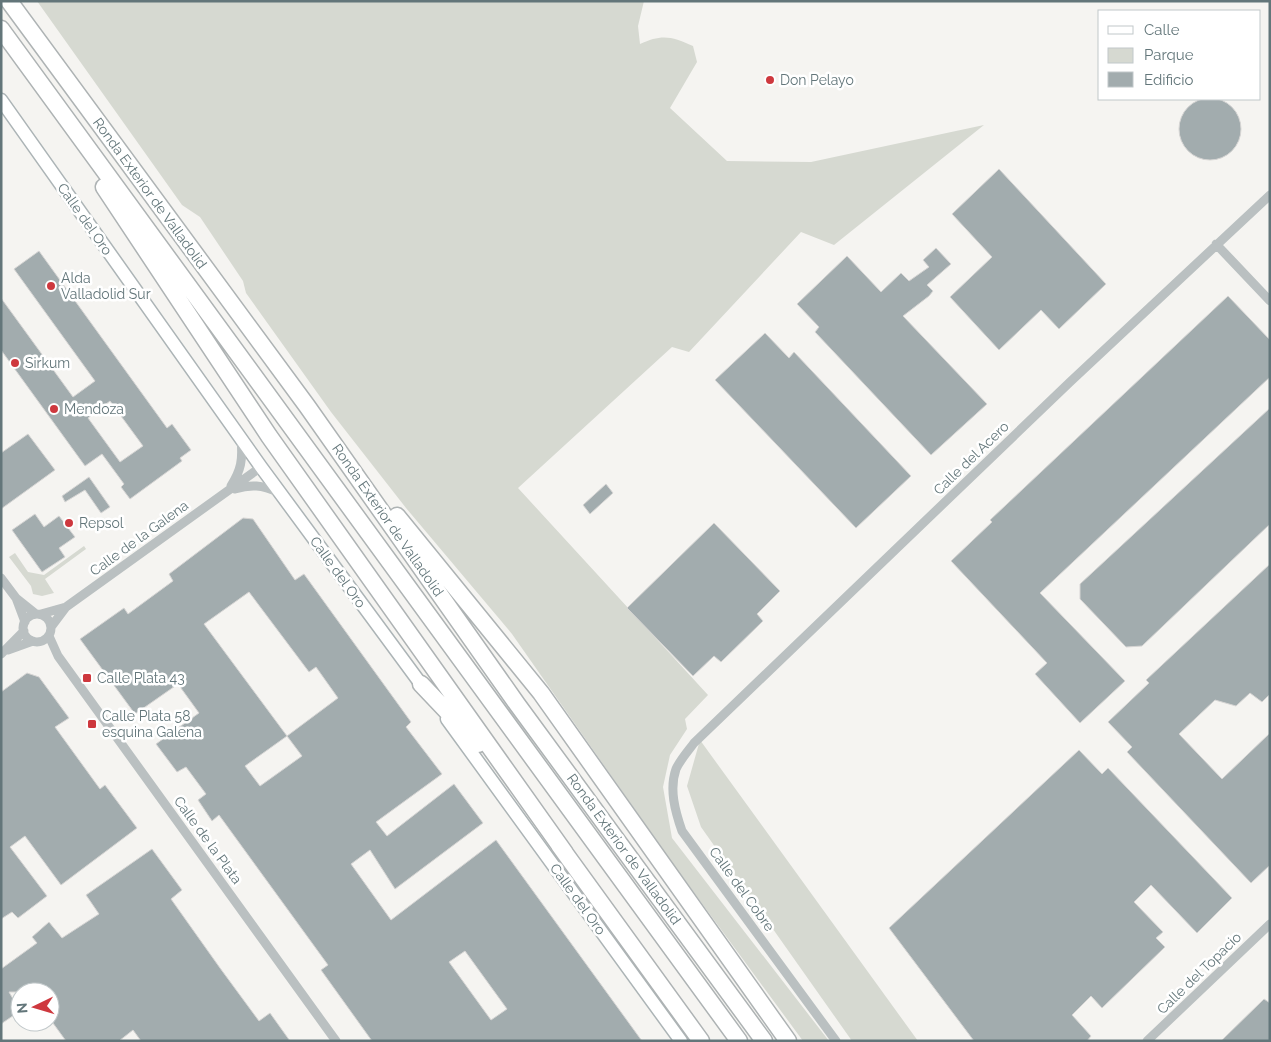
<svg xmlns="http://www.w3.org/2000/svg" width="1271" height="1042" font-family="Raleway,sans-serif">
  <style>
    .green { fill: #d6d9d1 }
    .building { fill: #a2acae; stroke: #d6d5d4; fill-rule: evenodd }
    .lines { fill: none; stroke-linecap: round; stroke-linejoin: round }
    .secondary-casing { stroke: #acb4b6; stroke-width: 15 }
    .highway-casing { stroke: #aeb3b4; stroke-width: 19 }
    .street { stroke: #bac0c1; stroke-width: 9 }
    .secondary { stroke: #fff; stroke-width: 12 }
    .highway { stroke: #fff; stroke-width: 16 }
    .poi-dot { fill: #ce383e; stroke: #fff; stroke-width: 2 }
    .labels { text-anchor: middle; dominant-baseline: central; stroke-width: 5; stroke-linejoin: round; paint-order: stroke }
    .poi-label { font-size: 14px; fill: #63767a; stroke: #fff; text-anchor: start }
    .street-label { font-size: 14px; fill: #63767a; stroke: #fff }
  </style>
  <rect width="100%" height="100%" fill="#f5f4f1"/>
  <path class="green" d="M37 1H644L638 26 640 44C661 34 672 36 693 46L697 62 670 108 727 161 811 162 984 125 834 245 801 232 689 352 672 347 518 488 708 695 685 719 687 729 670 755 663 787 672 838 829 1041H803L673 864 512 634 406 508 331 412 246 293 243 281 200 217 182 205Z
    M84 546 86 549 45 579 54 593 42 596 33 594 31 586 9 557 15 553 28 572 44 575Z
    M700 740 918 1041H852L701 827 687 786Z"/>
  <path class="building" d="M1179 129a31 31 0 1 1 62 0a31 31 0 1 1-62 0Z
    M999 169 1106 284 1059 329 1041 310 999 350 950 297 992 257 952 214Z
    M936 248 951 264 927 285 933 291 929 296 903 316 987 404 931 455 815 332 819 327 797 304 847 256 881 292 901 273 909 281 929 267 923 260Z
    M39 251 167 428 172 424 191 450 180 458 182 461 130 499 121 487 124 484 102 454 85 466 1 350V298L73 397 95 381 14 269ZM110 401 143 446 120 462 88 418Z
    M1228 296 1270 340V377L1040 593 1125 681 1080 723 1035 674 1047 663 951 561 992 522 990 520Z
    M765 333 789 358 794 352 911 476 856 528 715 380Z
    M1270 408V524L1142 646 1126 647 1080 599V584Z
    M28 434 55 470 1 509V453Z
    M89 477 110 507 101 513 85 490 65 502 62 496Z
    M606 484 613 493 590 514 583 505Z
    M35 514 44 527 59 516 75 537 59 548 65 557 42 572 12 530Z
    M243 518 253 519 295 580 304 574 411 722 406 727 442 774 376 822 387 836 454 784 483 823 395 889 370 850 351 864 391 920 496 840 642 1041H372L321 970 328 965 219 815 212 821 198 800 206 794 186 767 177 772 156 744 199 713 178 684 135 714 80 639 124 608 128 614 173 581 169 574ZM249 592 309 672 316 667 338 698 287 736 204 624ZM287 736 302 756 260 786 245 766ZM465 951 507 1009 491 1020 449 962Z
    M714 523 780 591 757 614 763 621 721 662 714 656 693 676 627 608Z
    M1270 564V694L1262 702 1250 693 1236 706 1215 700 1179 734 1222 779 1270 733V865L1251 883 1127 752 1132 747 1108 722 1149 683 1146 680Z
    M27 673 39 677 69 718 55 727 100 789 105 785 137 828 61 885 25 836 10 847 47 896 18 918 12 912 1 919V692Z
    M1079 750 1102 774 1108 768 1232 898 1197 933 1151 885 1134 902 1163 932 1156 938 1165 947 1102 1008 1091 996 1072 1015 1091 1036 1087 1041H974L889 928Z
    M152 849 182 890 171 899 220 968 259 1021 270 1013 290 1041H141L133 1030 119 1041H66L50 1019V992H9L20 1011 1 1024V969L37 943 32 937 49 922 62 938 99 914 86 895Z
    M1264 999 1270 1003V1041H1221Z"/>
  <g class="lines">
    <g class="secondary-casing">
      <path id="secondary" d="M1 100 261 467 426 691
        M447 719 681 1041"/>
    </g>
    <g class="highway-casing">
      <path id="highway" d="M9 1 307 406 517 704 764 1041
        M1 29 739 1041
        M104 187 269 436 565 853
        M397 516 541 693 788 1041
        M421 684 478 744
        M559 845 701 1041"/>
    </g>
    <path class="street" d="M1216 244 1270 301
      M231 486C241 470 243 460 241 440
      M235 489C251 484 262 485 278 492
      M1 578 16 598 25 622
      M16 598 36 614
      M41 614 66 607
      M23 628a14 14 0 1 1 28 0a14 14 0 1 1-28 0Z
      M51 627 66 607 261 467
      M49 636 58 656 336 1041
      M8 650 33 641
      M1 654 24 631
      M836 1041 682 831C675 811 669 789 676 769 680 760 689 750 694 743L1070 382 1270 195
      M1147 1041 1270 924"/>
    <use href="#secondary" class="secondary"/>
    <use href="#highway" class="highway"/>
  </g>
  <g class="poi-dot">
    <circle cx="770" cy="80" r="5"/>
    <circle cx="51" cy="286" r="5"/>
    <circle cx="15" cy="363" r="5"/>
    <circle cx="54" cy="409" r="5"/>
    <circle cx="69" cy="523" r="5"/>
    <rect x="82" y="673" width="10" height="10" rx="2.5"/>
    <rect x="87" y="719" width="10" height="10" rx="2.5"/>
  </g>
  <g class="labels">
    <g class="poi-label">
      <text x="780" y="80">Don Pelayo</text>
      <text x="61" y="278">Alda<tspan x="61" dy="16">Valladolid Sur</tspan></text>
      <text x="25" y="363">Sirkum</text>
      <text x="64" y="409">Mendoza</text>
      <text x="79" y="523">Repsol</text>
      <text x="97" y="678">Calle Plata 43</text>
      <text x="102" y="716">Calle Plata 58<tspan x="102" dy="16">esquina Galena</tspan></text>
    </g>
    <g class="street-label">
      <text transform="translate(150 193) rotate(54)">Ronda Exterior de Valladolid</text>
      <text transform="translate(85 219) rotate(55)">Calle del Oro</text>
      <text transform="translate(971 458) rotate(-44)">Calle del Acero</text>
      <text transform="translate(388 520) rotate(55)">Ronda Exterior de Valladolid</text>
      <text transform="translate(139 538) rotate(-36)">Calle de la Galena</text>
      <text transform="translate(338 572) rotate(54)">Calle del Oro</text>
      <text transform="translate(208 840) rotate(54)">Calle de la Plata</text>
      <text transform="translate(624 849) rotate(54)">Ronda Exterior de Valladolid</text>
      <text transform="translate(742 889) rotate(54)">Calle del Cobre</text>
      <text transform="translate(578 899) rotate(54)">Calle del Oro</text>
      <text transform="translate(1199 973) rotate(-44)">Calle del Topacio</text>
    </g>
  </g>
  <rect width="1271" height="1042" fill="none" stroke="#63767a" stroke-width="5"/>
  <rect x="1098" y="10" width="162" height="90" fill="#ffffff" stroke="#c1c8ca"/>
  <rect x="1108" y="26" width="25" height="8" fill="#ffffff" stroke="#c1c8ca"/>
  <text x="1144" y="35" font-size="15" fill="#63767a">Calle</text>
  <rect x="1108" y="48" width="25" height="15" fill="#d6d9d1" stroke="#c1c8ca"/>
  <text x="1144" y="60" font-size="15" fill="#63767a">Parque</text>
  <rect x="1108" y="72" width="25" height="15" fill="#a2acae" stroke="#c1c8ca"/>
  <text x="1144" y="85" font-size="15" fill="#63767a">Edificio</text>
  <g transform="translate(35 1007) rotate(265)"><circle r="24" fill="#ffffff" stroke="#c1c8ca"/>
  <path d="M0-4L9 19L0 12L-9 19Z" fill="#ce383e"/>
  <text y="-8" font-size="14" font-weight="bold" text-anchor="middle" fill="#63767a">N</text>
  </g>
</svg>
